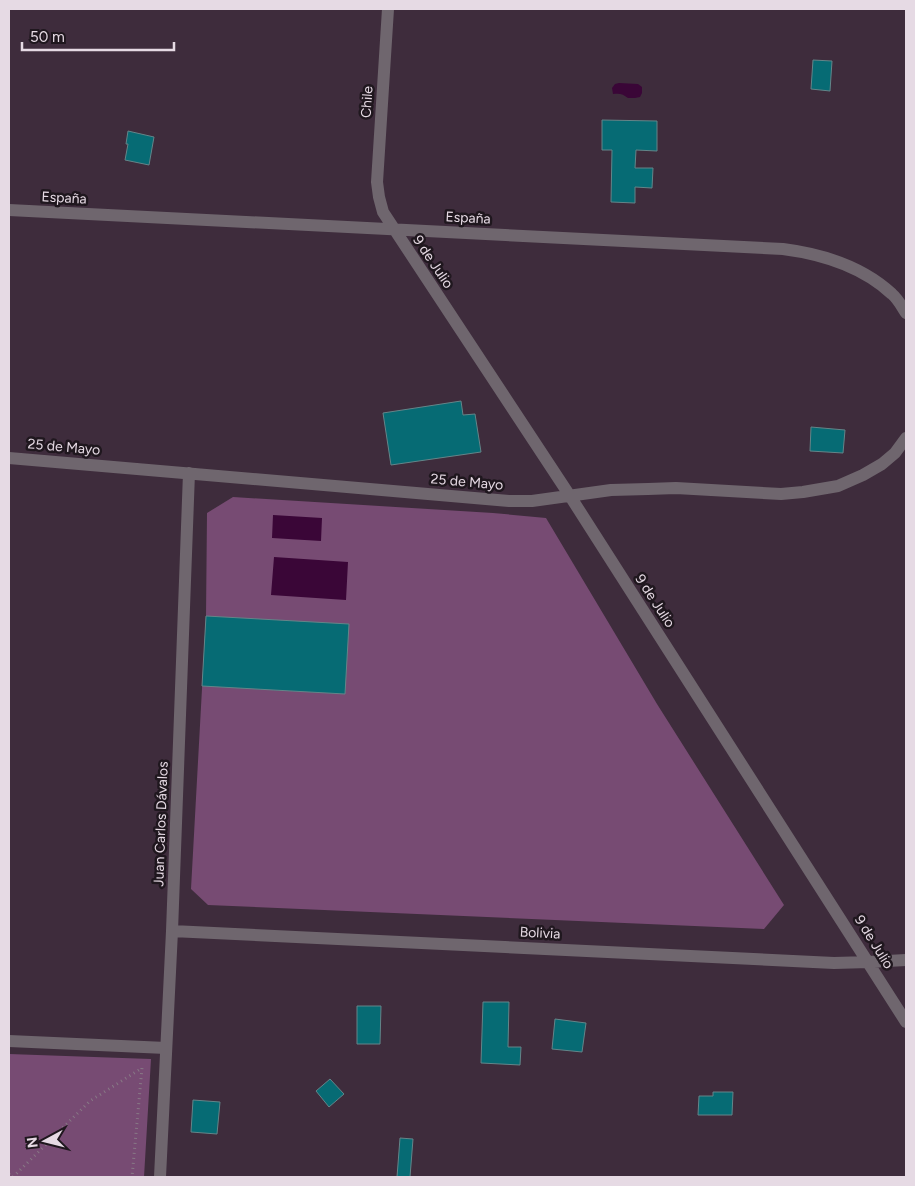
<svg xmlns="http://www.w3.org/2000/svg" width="915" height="1186" font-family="Figtree,sans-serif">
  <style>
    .green { fill: #774b73 }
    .water { fill: #3a0637 }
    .building { fill: #066b74; stroke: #648589 }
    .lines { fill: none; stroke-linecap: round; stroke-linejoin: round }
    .path { stroke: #887986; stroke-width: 3; stroke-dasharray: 1 4; stroke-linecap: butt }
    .minor { stroke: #6f666e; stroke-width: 12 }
    .labels { text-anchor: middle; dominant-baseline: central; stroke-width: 5; stroke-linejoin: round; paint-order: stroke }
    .street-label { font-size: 14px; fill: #e6dae4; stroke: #1f171e }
  </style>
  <rect width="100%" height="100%" fill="#3e2c3c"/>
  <path class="green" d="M233 497 493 513 546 518 657 704 784 905 764 929 208 905 191 889 206 616 207 513Z
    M9 1054 151 1059 144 1177H9Z"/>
  <path class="water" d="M619 83 638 84 642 87V93L640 97 635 98H628C623 94 620 93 613 94L612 88 615 84Z
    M273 515 322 518 321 541 272 538Z
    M274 557 348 562 346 600 271 595Z"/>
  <path class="building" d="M813 60 832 61 830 91 811 89Z
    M602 120 657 121V151L636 150 635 168H653L652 188 635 187V203L611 202 612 150H602Z
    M128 131 154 137 149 165 125 160 128 144H126Z
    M461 401 463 415 475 414 481 452 391 465 383 413Z
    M811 427 845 430 843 453 810 451Z
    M206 616 349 624 345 694 202 686Z
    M483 1002H509L508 1047H521L520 1065 481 1063Z
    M357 1006H381L380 1044H357Z
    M555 1019 586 1023 582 1052 552 1049Z
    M330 1079 344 1094 329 1107 316 1091Z
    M713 1092H733L732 1115H698L699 1096H713Z
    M193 1100 220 1102 217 1134 191 1132Z
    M400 1138 413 1139 410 1177H397Z"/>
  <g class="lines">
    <path class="path" d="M9 1174 11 1177
      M13 1177 90 1101 142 1068 132 1177"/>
    <path class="minor" d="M388 9 377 182 379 197 383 212 570 496 906 1022
      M9 210 783 249C822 254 863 267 892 294 898 299 902 307 906 313
      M9 458 509 501H532L611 490 648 489 676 488 781 494 803 492 838 486 863 475 882 464 895 453 906 438
      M172 931 834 963 869 962 906 960
      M9 1041 166 1048
      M160 1177 172 931 189 473"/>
  </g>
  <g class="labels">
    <g class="street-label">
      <text transform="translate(367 102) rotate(-86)">Chile</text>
      <text transform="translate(64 198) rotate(3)">España</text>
      <text transform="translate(468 218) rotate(3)">España</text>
      <text transform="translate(433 262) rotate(56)">9 de Julio</text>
      <text transform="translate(64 447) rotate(5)">25 de Mayo</text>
      <text transform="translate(467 482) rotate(5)">25 de Mayo</text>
      <text transform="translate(655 601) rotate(57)">9 de Julio</text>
      <text transform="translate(161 824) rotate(-88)">Juan Carlos Dávalos</text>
      <text transform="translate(540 933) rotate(3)">Bolivia</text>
      <text transform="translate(874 942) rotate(58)">9 de Julio</text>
    </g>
  </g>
  <rect width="915" height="1186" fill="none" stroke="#e6dae4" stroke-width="20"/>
  <g transform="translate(45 1141) rotate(263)" stroke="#1f171e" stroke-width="4" paint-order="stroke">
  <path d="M0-4L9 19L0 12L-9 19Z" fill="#e6dae4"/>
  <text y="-8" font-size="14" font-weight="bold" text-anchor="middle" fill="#e6dae4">N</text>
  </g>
  <path d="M22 42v8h152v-8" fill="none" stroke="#e6dae4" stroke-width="2.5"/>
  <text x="30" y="42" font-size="15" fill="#e6dae4" stroke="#1f171e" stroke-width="4" paint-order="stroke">50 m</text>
</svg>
